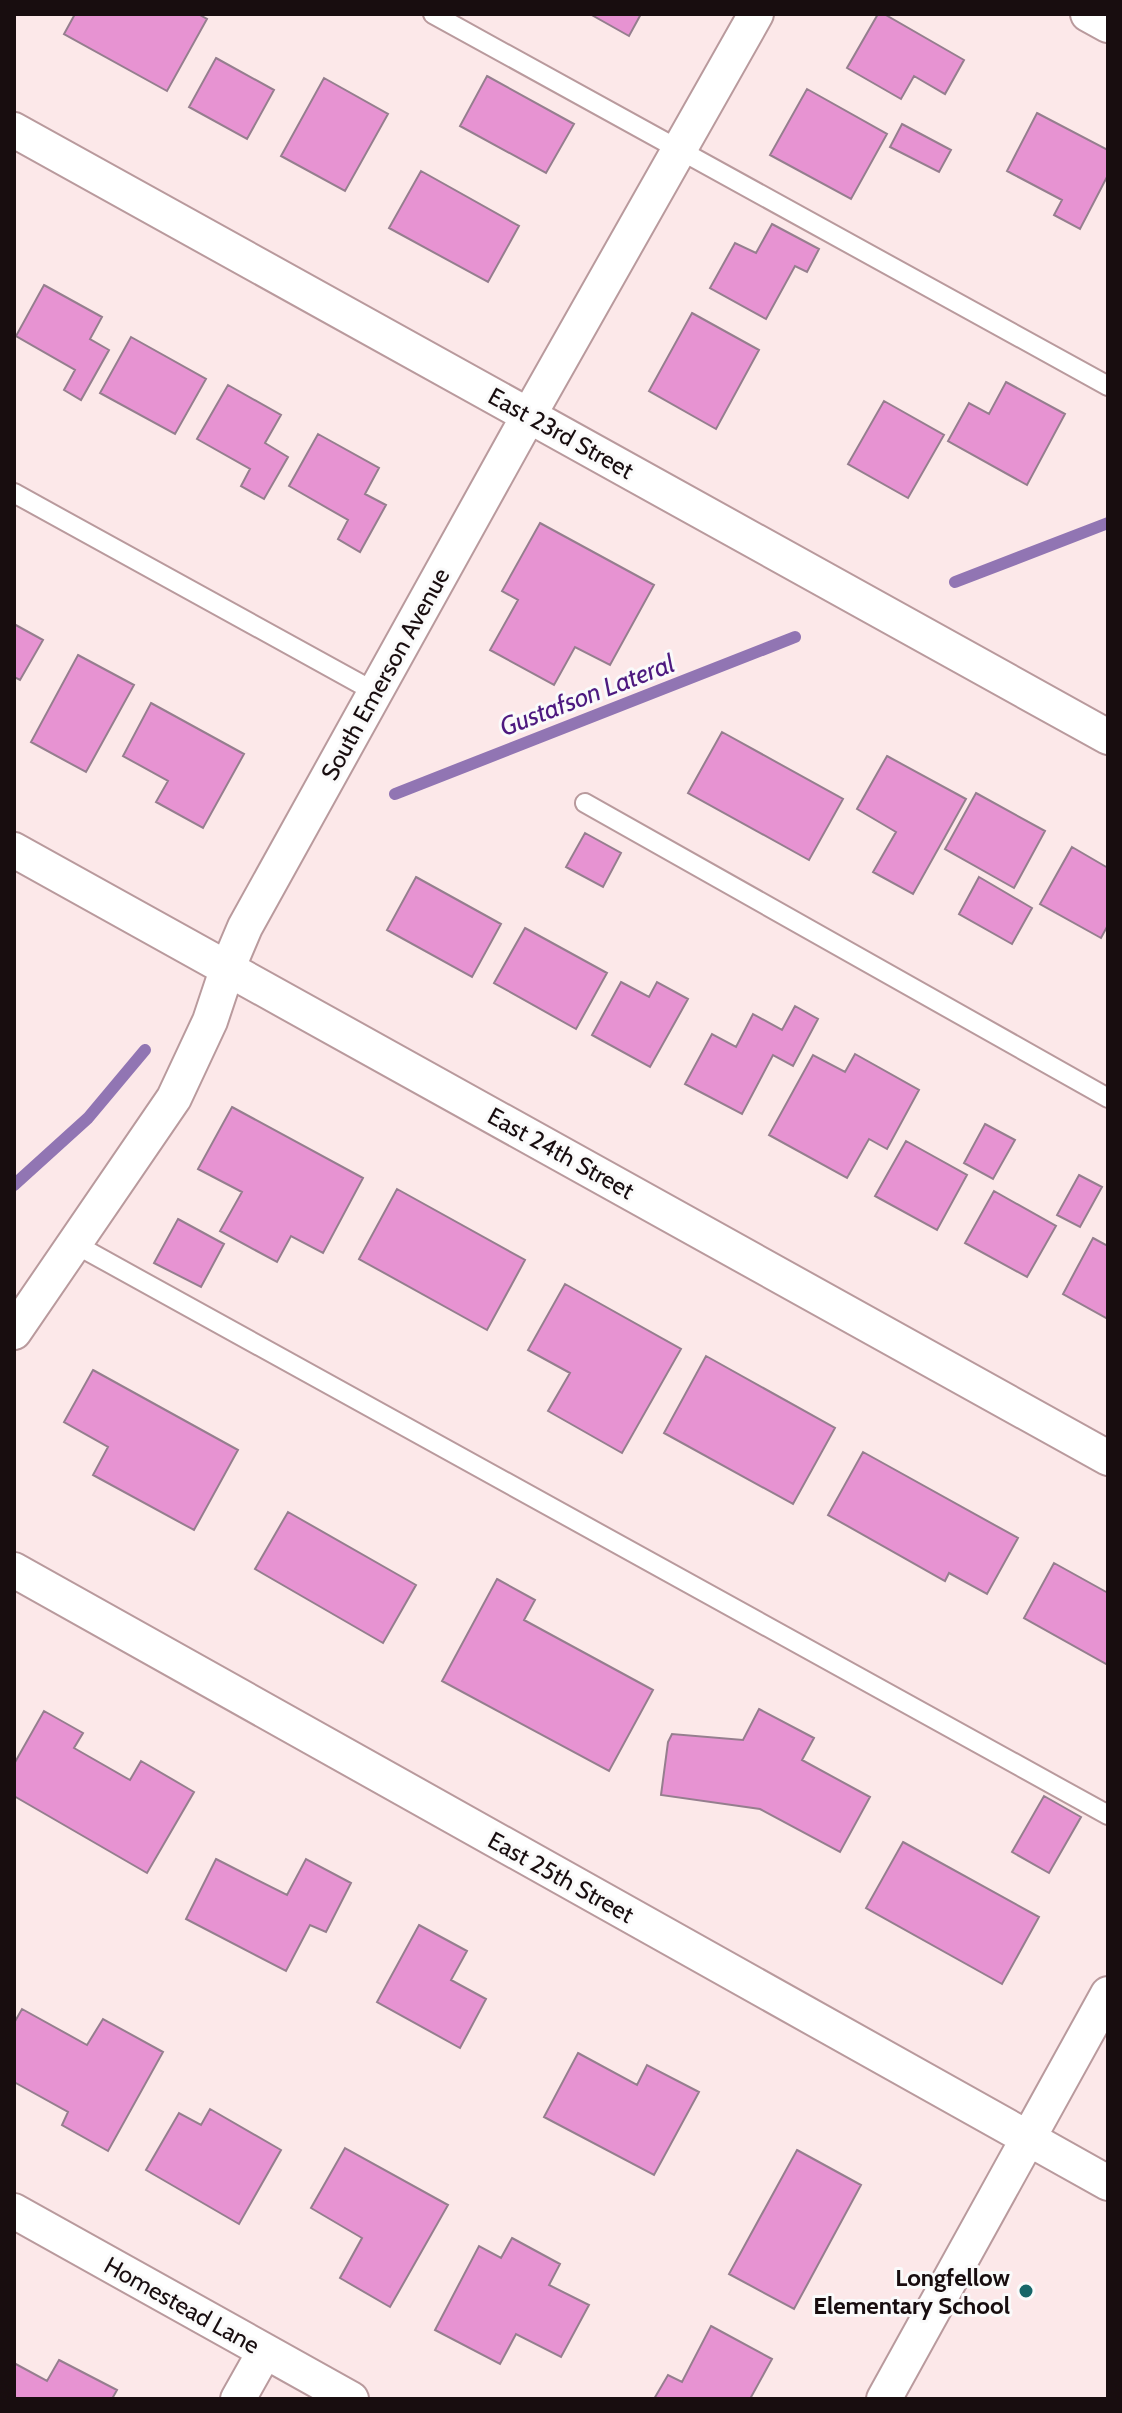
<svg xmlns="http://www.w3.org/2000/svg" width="1122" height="2413" font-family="Cabin,sans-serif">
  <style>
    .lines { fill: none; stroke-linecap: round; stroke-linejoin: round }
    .stream { stroke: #9175b3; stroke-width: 12 }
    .building { fill: #e793d2; stroke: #957e8e; stroke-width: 2 }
    .service-casing { stroke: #b99a9d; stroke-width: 22 }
    .minor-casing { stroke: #b99a9d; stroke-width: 38 }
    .service { stroke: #fff; stroke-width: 18 }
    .minor { stroke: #fff; stroke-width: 34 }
    .poi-dot { fill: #176668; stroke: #fafafa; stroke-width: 3 }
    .labels { text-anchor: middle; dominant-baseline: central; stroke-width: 6; stroke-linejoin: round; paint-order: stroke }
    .street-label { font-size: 24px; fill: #180d0f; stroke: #fafafa }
    .poi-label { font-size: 24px; font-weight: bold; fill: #180d0f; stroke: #fafafa; text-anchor: end }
    .water-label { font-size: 26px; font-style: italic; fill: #4d197f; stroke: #fafafa }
  </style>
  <rect width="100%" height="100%" fill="#fce8e9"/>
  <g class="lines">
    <path class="stream" d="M955 582 1108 523
      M395 794 795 637
      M14 1185 88 1118 145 1050"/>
  </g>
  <path class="building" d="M75 14H198L207 19 167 91 64 34Z
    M590 14H641L629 36Z
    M878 14H884L964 60 945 94 914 76 901 99 847 68Z
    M216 58 274 90 247 139 189 107Z
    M487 76 574 124 546 173 460 126Z
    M324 78 388 114 345 191 281 156Z
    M807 89 887 134 851 199 770 155Z
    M1037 113 1108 150V175L1080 229 1054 215 1062 200 1007 171Z
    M902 124 951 150 939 172 890 147Z
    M421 171 519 226 488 282 389 228Z
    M772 224 819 249 807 272 795 266 766 319 710 288 735 243 756 253Z
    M44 285 102 317 90 339 109 350 81 400 64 390 75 370 16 336Z
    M692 313 759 350 716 429 649 391Z
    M131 337 206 379 175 434 100 393Z
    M1006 382 1065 414 1027 485 948 441 969 403 989 414Z
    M228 385 281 415 265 443 288 457 264 499 241 486 250 469 197 439Z
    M884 401 944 435 908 498 848 464Z
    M318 434 379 468 365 494 386 505 360 552 338 539 348 520 289 486Z
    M540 523 654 585 610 665 575 647 554 685 490 650 518 600 502 591Z
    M14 624 43 640 20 680 14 677Z
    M78 655 134 685 86 772 31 742Z
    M151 703 244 754 203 828 156 802 168 781 123 756Z
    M722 732 843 799 809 860 688 793Z
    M887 756 966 799 913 894 873 872 896 832 857 809Z
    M976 793 1045 831 1014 888 945 849Z
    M585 833 621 853 603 887 566 867Z
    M1072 847 1108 868V925L1101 938 1040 904Z
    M416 877 501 924 472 977 387 930Z
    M979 877 1032 908 1012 944 959 914Z
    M525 928 607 973 576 1029 494 983Z
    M621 982 649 997 657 982 688 999 650 1067 592 1035Z
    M795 1006 818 1019 793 1066 773 1055 742 1114 685 1084 712 1034 736 1047 753 1014 782 1030Z
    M855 1054 919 1090 887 1149 869 1139 847 1178 769 1135 813 1055 845 1072Z
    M232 1107 363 1178 323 1253 291 1236 277 1262 220 1231 242 1192 198 1169Z
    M985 1124 1015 1140 993 1179 964 1163Z
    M906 1141 967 1175 937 1230 875 1196Z
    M1079 1175 1102 1187 1080 1227 1057 1215Z
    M397 1189 525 1260 487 1330 359 1259Z
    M994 1191 1056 1226 1027 1277 965 1243Z
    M178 1219 224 1244 201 1287 154 1263Z
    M1093 1238 1108 1246V1319L1063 1294Z
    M565 1284 681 1349 622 1453 548 1411 570 1373 528 1350Z
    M706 1356 835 1428 793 1504 664 1433Z
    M93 1370 238 1450 194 1530 93 1475 108 1447 64 1422Z
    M863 1452 1018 1538 987 1594 949 1573 945 1581 828 1515Z
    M288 1512 416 1585 383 1643 255 1569Z
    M1054 1563 1108 1593V1665L1024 1618Z
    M497 1579 535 1600 524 1620 653 1690 609 1771 442 1681Z
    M759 1709 814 1738 802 1760 870 1797 840 1852 760 1809 661 1795 668 1742 672 1734 743 1740Z
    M44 1711 83 1733 74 1748 130 1780 141 1761 194 1792 147 1873 14 1796V1764Z
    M1044 1796 1081 1817 1049 1873 1012 1852Z
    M903 1842 1039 1917 1002 1984 866 1908Z
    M216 1859 287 1895 306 1859 351 1883 326 1932 310 1925 286 1971 186 1919Z
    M419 1925 467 1951 451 1980 486 1999 460 2048 377 2002Z
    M22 2009 87 2045 103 2019 163 2052 108 2151 62 2125 68 2112 14 2082V2023Z
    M578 2053 637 2085 647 2065 699 2092 654 2175 544 2117Z
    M210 2109 281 2150 239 2224 146 2170 179 2113 201 2125Z
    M345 2148 448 2205 390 2307 340 2278 362 2238 311 2208Z
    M797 2150 861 2185 794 2309 729 2274Z
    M512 2238 560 2264 549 2285 589 2305 561 2357 516 2334 500 2364 435 2330 479 2246 501 2258Z
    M711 2326 772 2359 750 2399H654L668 2375 682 2382Z
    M59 2360 117 2390 112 2399H14V2363L47 2381Z"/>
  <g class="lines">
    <g class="service-casing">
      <path id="service" d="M433 14 1108 386
        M14 493 375 692
        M585 803 1108 1098
        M73 1243 1108 1815"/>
    </g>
    <g class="minor-casing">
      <path id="minor" d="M1088 14 1108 25
        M14 130 1108 737
        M14 850 1108 1458
        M14 1332 174 1098 210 1021 228 967 245 927 529 415 756 14
        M14 1570 1108 2183
        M14 2211 351 2399
        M238 2399 265 2351
        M884 2399 1108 1994"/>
    </g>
    <use href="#service" class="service"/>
    <use href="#minor" class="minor"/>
  </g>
  <circle class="poi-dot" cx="1026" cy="2291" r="8"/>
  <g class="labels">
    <g class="street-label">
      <text transform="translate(561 433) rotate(29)">East 23rd Street</text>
      <text transform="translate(385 674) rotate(-61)">South Emerson Avenue</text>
      <text transform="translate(561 1153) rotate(29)">East 24th Street</text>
      <text transform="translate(561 1877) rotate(29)">East 25th Street</text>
      <text transform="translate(182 2305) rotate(29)">Homestead Lane</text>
    </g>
    <g class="poi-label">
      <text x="1010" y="2277">Longfellow<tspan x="1010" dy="28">Elementary School</tspan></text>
    </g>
    <g class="water-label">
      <text transform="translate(587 695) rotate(-21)">Gustafson Lateral</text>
    </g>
  </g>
  <rect width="1122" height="2413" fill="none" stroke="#180d0f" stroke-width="32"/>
</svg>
